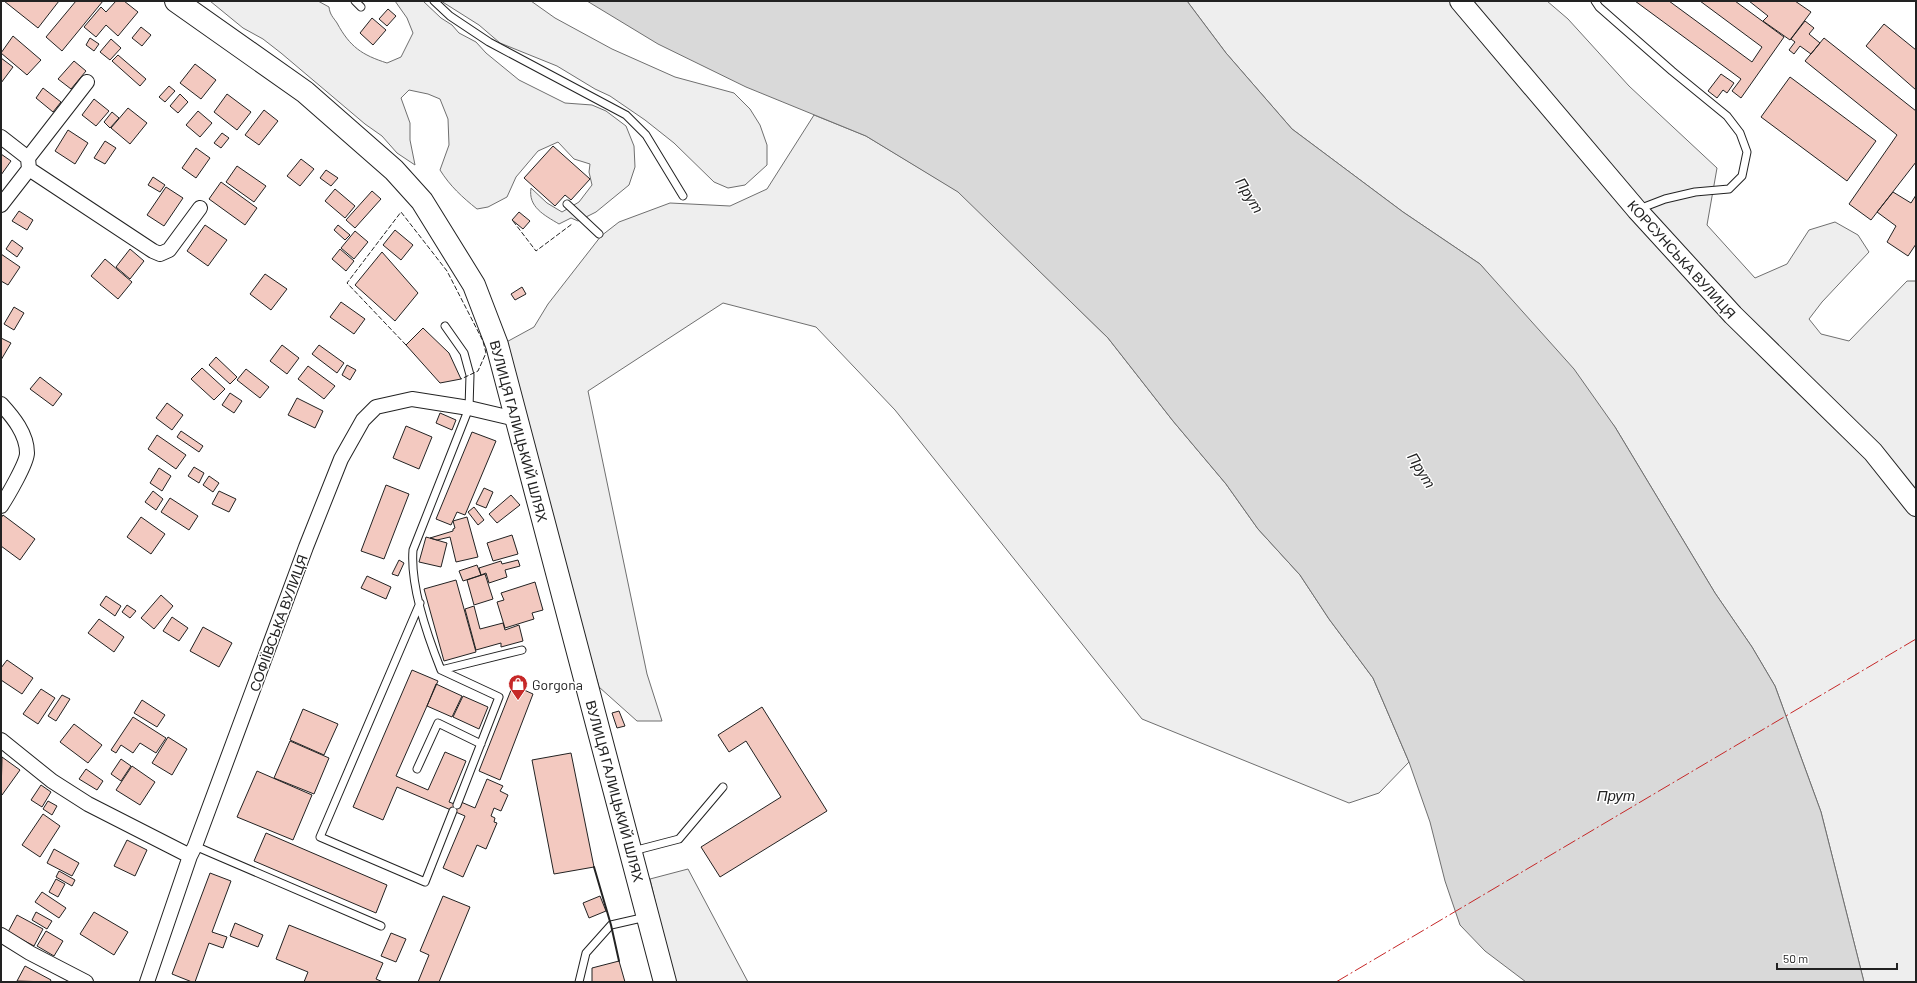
<svg xmlns="http://www.w3.org/2000/svg" width="1917" height="983" font-family="Barlow,sans-serif">
  <style>
    .green { fill: #eee; stroke: #6f6f6f }
    .water { fill: #d9d9d9; stroke: #6f6f6f }
    .building { fill: #f3c9c0; stroke: #222 }
    .lines { fill: none; stroke-linecap: round; stroke-linejoin: round }
    .service-casing { stroke: #222; stroke-width: 9 }
    .minor-casing { stroke: #222; stroke-width: 16 }
    .secondary-casing { stroke: #222; stroke-width: 22 }
    .trunk-casing { stroke: #222; stroke-width: 24 }
    .service { stroke: #fff; stroke-width: 7 }
    .minor { stroke: #fff; stroke-width: 14 }
    .secondary { stroke: #fff; stroke-width: 20 }
    .trunk { stroke: #fff; stroke-width: 22 }
    .fence { stroke: #222; stroke-width: 1; stroke-dasharray: 5 2; stroke-linecap: butt }
    .wall { stroke: #222; stroke-width: 2 }
    .power { stroke: #c62828; stroke-width: 1; stroke-dasharray: 14 3 2 3; stroke-linecap: butt }
    .labels { text-anchor: middle; dominant-baseline: central; stroke-width: 3; stroke-linejoin: round; paint-order: stroke }
    .street-label { font-size: 14px; fill: #222; stroke: #fff }
    .poi-label { font-size: 14px; fill: #222; stroke: #fff; text-anchor: start }
    .water-label { font-size: 15px; font-style: italic; fill: #222; stroke: #fff }
  </style>
  <rect width="100%" height="100%" fill="#fff"/>
  <path class="green" d="M210 1H318L329 7C330 15 333 17 337 23 350 47 362 55 387 63L401 57 413 33 407 18 395 1H423L441 18 452 25 459 33 476 42 486 53 519 80 565 103 592 105 606 111 626 126 634 146 635 167 629 185 596 212 578 221 571 218 559 224C544 215 528 207 531 188L547 203 562 212 579 202 592 185 589 172 590 164 574 159 558 142 538 151 516 177 507 197 488 207 477 209C462 197 450 186 440 170L449 145 448 119 440 99 428 94 409 90 401 98 410 123V140L415 165 397 153 382 136 365 124 281 53 263 39 243 28Z
    M441 1H531L555 18 612 49 675 77 734 93 750 109 760 125 767 145V165L745 185 728 188 714 182 674 143 645 120 610 96 595 89 557 66 500 43 479 25Z
    M1187 1H1547L1568 19 1629 86 1717 168 1707 225 1755 278 1787 264 1809 230 1835 222 1858 235 1869 252 1822 302 1809 319 1821 334 1849 341 1907 281H1916V982H1864L1821 812 1775 686 1752 647 1715 593 1615 427 1480 264 1403 212 1292 129 1226 53Z
    M814 115 866 136 959 192 1108 338 1173 421 1226 484 1258 529 1300 575 1329 619 1373 678 1409 762 1379 793 1349 803 1142 719 895 410 816 327 723 303 588 391 647 674 662 721H637L599 687 501 345 534 327 548 304 601 236 619 222 670 203 730 206 767 189Z
    M688 869 748 982H674L650 879Z"/>
  <path class="water" d="M587 1H1187L1226 53 1292 129 1403 212 1480 264 1574 369 1615 427 1715 593 1752 647 1775 686 1821 812 1864 982H1526L1485 951 1460 925 1445 881 1430 822 1409 762 1373 678 1329 619 1300 575 1258 529 1226 484 1173 421 1108 338 958 192 866 136 746 87 658 44Z"/>
  <path class="building" d="M4 1H59L38 28Z
    M76 1H103L62 51 46 37Z
    M116 1H124L138 12 118 36 106 25 96 37 84 27 101 7 106 12Z
    M1635 1H1669L1752 62 1762 47 1700 1H1735L1784 37 1741 98 1732 91 1741 79Z
    M1749 1H1795L1811 12 1790 40 1763 21 1768 16Z
    M388 9 396 16 387 26 379 19Z
    M372 18 386 30 373 45 360 33Z
    M1805 21 1814 28 1809 34 1820 43 1811 54 1800 46 1794 54 1789 50 1795 42 1791 39Z
    M1884 24 1916 50V90L1866 46Z
    M141 27 151 35 142 46 132 38Z
    M13 36 41 60 27 75 1 53Z
    M90 38 99 44 94 51 86 45Z
    M1824 38 1916 111V162L1871 220 1849 204 1897 135 1805 61Z
    M111 39 121 48 110 60 100 52Z
    M118 55 146 79 140 86 112 61Z
    M1 58 13 67 1 83Z
    M74 61 86 71 71 89 58 79Z
    M195 64 216 80 201 99 180 83Z
    M1721 74 1734 83 1727 93 1723 90 1717 98 1708 91Z
    M1790 77 1876 141 1847 181 1761 117Z
    M169 86 175 91 165 102 159 97Z
    M43 88 61 102 53 112 36 98Z
    M180 94 188 102 178 113 170 106Z
    M227 94 251 112 237 130 214 112Z
    M94 99 109 111 96 126 82 115Z
    M128 108 147 123 130 144 111 128Z
    M264 110 278 121 259 145 245 135Z
    M198 111 212 123 200 137 186 125Z
    M112 112 119 118 110 128 104 122Z
    M68 130 88 143 75 164 55 151Z
    M222 133 229 138 221 148 214 143Z
    M105 141 116 148 105 164 94 158Z
    M553 146 590 179 571 200 565 195 555 206 524 178Z
    M196 148 210 158 196 178 182 168Z
    M1 154 11 161 1 175Z
    M301 159 314 169 300 186 287 176Z
    M237 166 266 186 254 202 226 182Z
    M326 170 338 178 331 186 320 178Z
    M153 177 165 185 160 192 148 185Z
    M221 182 257 208 245 225 209 199Z
    M166 187 183 198 164 226 147 215Z
    M335 189 355 206 345 218 325 201Z
    M372 191 381 199 355 228 346 220Z
    M1893 192 1911 203 1916 195V244L1908 256 1887 242 1896 226 1877 212Z
    M19 211 33 220 27 230 12 221Z
    M519 212 530 221 523 229 512 220Z
    M205 225 227 240 208 266 187 251Z
    M338 225 350 235 345 240 334 230Z
    M395 230 413 245 401 260 383 245Z
    M355 231 368 242 354 259 341 248Z
    M12 240 23 248 17 257 6 249Z
    M130 249 144 261 130 279 116 267Z
    M340 249 354 261 346 271 332 259Z
    M382 252 418 293 395 321 355 285Z
    M1 254 20 267 8 285 1 281Z
    M105 259 132 282 118 299 91 276Z
    M265 274 287 289 271 310 250 294Z
    M522 287 526 294 515 300 511 294Z
    M341 302 365 319 354 334 330 317Z
    M14 307 24 313 14 330 4 324Z
    M423 328 449 353 461 379 440 383 406 345Z
    M1 338 11 343 1 360Z
    M282 345 299 358 287 374 270 361Z
    M319 345 344 363 337 373 312 354Z
    M216 357 237 377 230 384 209 365Z
    M347 365 356 370 350 380 342 375Z
    M308 366 335 386 324 399 298 379Z
    M202 368 225 389 214 400 191 379Z
    M246 369 269 387 260 398 237 380Z
    M40 377 62 394 53 406 30 389Z
    M230 393 242 401 234 413 222 405Z
    M297 398 323 411 315 428 288 415Z
    M167 403 183 415 172 430 156 418Z
    M440 413 456 420 452 430 436 423Z
    M406 426 432 437 419 469 393 458Z
    M181 431 203 446 199 452 177 437Z
    M472 432 496 441 465 515 457 512 451 525 436 519Z
    M157 435 186 455 176 469 148 449Z
    M194 467 204 473 199 483 188 476Z
    M159 468 171 476 162 491 150 483Z
    M209 476 219 483 213 492 203 485Z
    M386 485 409 494 384 559 361 551Z
    M484 488 493 492 486 508 476 504Z
    M153 491 163 499 156 510 145 502Z
    M219 491 236 499 229 512 212 504Z
    M511 495 520 505 497 523 489 514Z
    M170 498 198 516 189 530 161 512Z
    M474 507 484 520 478 525 468 512Z
    M3 515 35 539 20 560 1 546V518Z
    M141 517 165 534 151 554 127 537Z
    M467 517 478 557 456 562 450 537 437 540 430 538 453 531V529L455 528 453 521Z
    M512 535 518 554 493 561 487 543Z
    M426 537 447 543 441 567 419 562Z
    M399 560 404 563 398 576 392 574Z
    M518 560 520 566 505 570 507 577 489 583 486 573 481 575 479 568 501 561 502 564Z
    M477 565 481 575 463 581 459 571Z
    M485 574 493 599 474 605 467 580Z
    M367 576 391 587 386 599 361 588Z
    M456 580 476 652 444 661 424 589Z
    M535 582 543 610 532 613 534 619 505 628 497 602 504 600 501 593Z
    M161 595 173 606 154 629 141 618Z
    M106 596 121 606 115 616 100 605Z
    M127 605 136 611 130 618 122 612Z
    M474 606 480 629 503 623 505 630 519 625 523 641 501 647V643L476 650 465 609Z
    M172 617 188 628 179 641 163 631Z
    M99 619 124 637 114 652 88 633Z
    M203 627 232 643 219 667 190 651Z
    M7 660 33 678 22 694 1 680V668Z
    M412 670 438 681 396 776 428 790 445 752 466 761 449 802 460 806 461 802 475 808 487 779 503 786 500 791 508 795 501 811 494 808 491 816 495 818 494 822 497 823 486 849 477 845 463 877 443 868 465 816 397 787 383 820 353 807Z
    M436 684 462 696 452 717 427 706Z
    M513 685 533 694 500 780 479 771Z
    M41 689 55 698 38 724 23 714Z
    M62 695 70 699 56 721 48 716Z
    M463 696 488 707 479 729 453 717Z
    M142 700 165 715 157 727 134 713Z
    M762 707 827 811 720 877 701 847 781 797 746 741 729 752 718 735Z
    M303 709 338 724 324 755 290 740Z
    M619 711 625 726 617 728 612 713Z
    M133 717 166 738 156 753 140 743 133 753 121 745 116 753 111 750Z
    M74 724 102 745 88 763 60 742Z
    M168 737 187 749 172 775 152 763Z
    M290 741 329 758 314 794 274 778Z
    M571 753 594 867 554 874 532 760Z
    M2 757 20 770 2 795H1Z
    M121 759 131 766 121 781 111 774Z
    M132 766 155 782 140 805 116 790Z
    M86 769 103 781 97 790 79 779Z
    M257 771 312 795 293 840 237 817Z
    M41 785 51 792 42 807 31 800Z
    M48 801 57 806 52 815 43 809Z
    M43 814 60 826 40 857 22 845Z
    M266 833 387 885 376 913 254 861Z
    M127 840 147 850 135 876 114 866Z
    M54 849 79 863 72 876 47 863Z
    M59 871 75 880 72 886 56 877Z
    M210 873 231 881 212 932 227 937 223 948 209 943 195 982H192L172 974Z
    M56 879 65 884 58 897 49 892Z
    M42 892 66 908 59 918 35 902Z
    M443 896 470 907 439 982H418L429 955 420 951Z
    M600 896 606 911 589 918 583 903Z
    M36 912 52 921 47 929 32 920Z
    M94 912 128 932 114 955 80 934Z
    M17 915 43 929 34 946 8 932Z
    M235 923 263 935 258 947 230 936Z
    M289 925 383 963 376 979 383 982H304L308 972 276 959Z
    M46 931 63 941 54 956 37 946Z
    M391 933 406 939 396 962 381 956Z
    M619 961 625 982H592V968Z
    M25 966 51 980 50 982 17 981Z"/>
  <g class="lines">
    <g class="service-casing">
      <path id="service" d="M355 1 361 7
        M434 1 450 16 489 42 626 115 646 135 683 196
        M1595 1 1599 7 1672 71 1727 116 1740 133 1747 152 1742 176 1729 189 1695 192 1665 199 1639 209
        M567 204 599 234
        M445 326 464 353 470 375 469 408 413 550C410 587 427 635 441 670L499 697 457 805
        M420 603 320 837 425 882 453 811
        M441 670 522 650
        M417 769 438 723 481 744
        M195 846 381 926
        M633 851 679 839 723 787
        M579 982 586 953 611 925 646 917"/>
    </g>
    <g class="minor-casing">
      <path id="minor" d="M1 137 28 158 29 169 153 251 160 254 169 250 200 208
        M28 158 87 82
        M1 205 29 169
        M1 404C13 417 27 434 27 453 27 463 7 497 1 506
        M1 740 52 781 88 804 190 856
        M1 935 30 953 86 982
        M147 982 190 856 195 846 306 547 341 459 363 420 376 407 412 399 469 408 516 419"/>
    </g>
    <g class="secondary-casing">
      <path id="secondary" d="M1460 1 1637 210 1733 315 1873 452 1916 506"/>
    </g>
    <g class="trunk-casing">
      <path id="trunk" d="M176 1 305 92 394 170 422 201 474 285 497 345 665 982"/>
    </g>
    <use href="#service" class="service"/>
    <use href="#minor" class="minor"/>
    <use href="#secondary" class="secondary"/>
    <use href="#trunk" class="trunk"/>
    <path class="fence" d="M513 221 536 251 572 224
      M406 345 347 283 401 212 447 271 483 341 486 353 478 371 461 379"/>
    <path class="wall" d="M594 867 611 925 619 961"/>
    <path class="power" d="M1336 982 1916 639"/>
  </g>
  <defs>
    <g id="shop-pin" transform="scale(1)"><path d="M0 17L-7.5 6A9.5 9.5 0 1 1 7.5 6Z" fill="#c62828" stroke="#fff"/><path d="M-5-2.5h2.3a2.7 3.5 0 0 1 5.4 0H5L5.5 6h-11ZM-1.5-2.5h3a1.5 2.3 0 0 0-3 0Z" fill="#fff"/></g>
  </defs>
  <g fill-rule="evenodd">
    <use href="#shop-pin" x="518" y="684"/>
  </g>
  <g class="labels">
    <g class="street-label">
      <text transform="translate(1682 259) rotate(48)">КОРСУНСЬКА ВУЛИЦЯ</text>
      <text transform="translate(519 431) rotate(75)">ВУЛИЦЯ ГАЛИЦЬКИЙ ШЛЯХ</text>
      <text transform="translate(278 623) rotate(-70)">СОФІЇВСЬКА ВУЛИЦЯ</text>
      <text transform="translate(615 791) rotate(75)">ВУЛИЦЯ ГАЛИЦЬКИЙ ШЛЯХ</text>
    </g>
    <g class="poi-label">
      <text x="532" y="684">Gorgona</text>
    </g>
    <g class="water-label">
      <text transform="translate(1250 195) rotate(58)">Прут</text>
      <text transform="translate(1422 470) rotate(58)">Прут</text>
      <text x="1616" y="795">Прут</text>
    </g>
  </g>
  <rect width="1917" height="983" fill="none" stroke="#222222" stroke-width="4"/>
  <path d="M1777 963v6h120v-6" fill="none" stroke="#222222" stroke-width="2"/>
  <text x="1783" y="963" font-size="12" fill="#222222" stroke="#ffffff" stroke-width="3" paint-order="stroke">50 m</text>
</svg>
